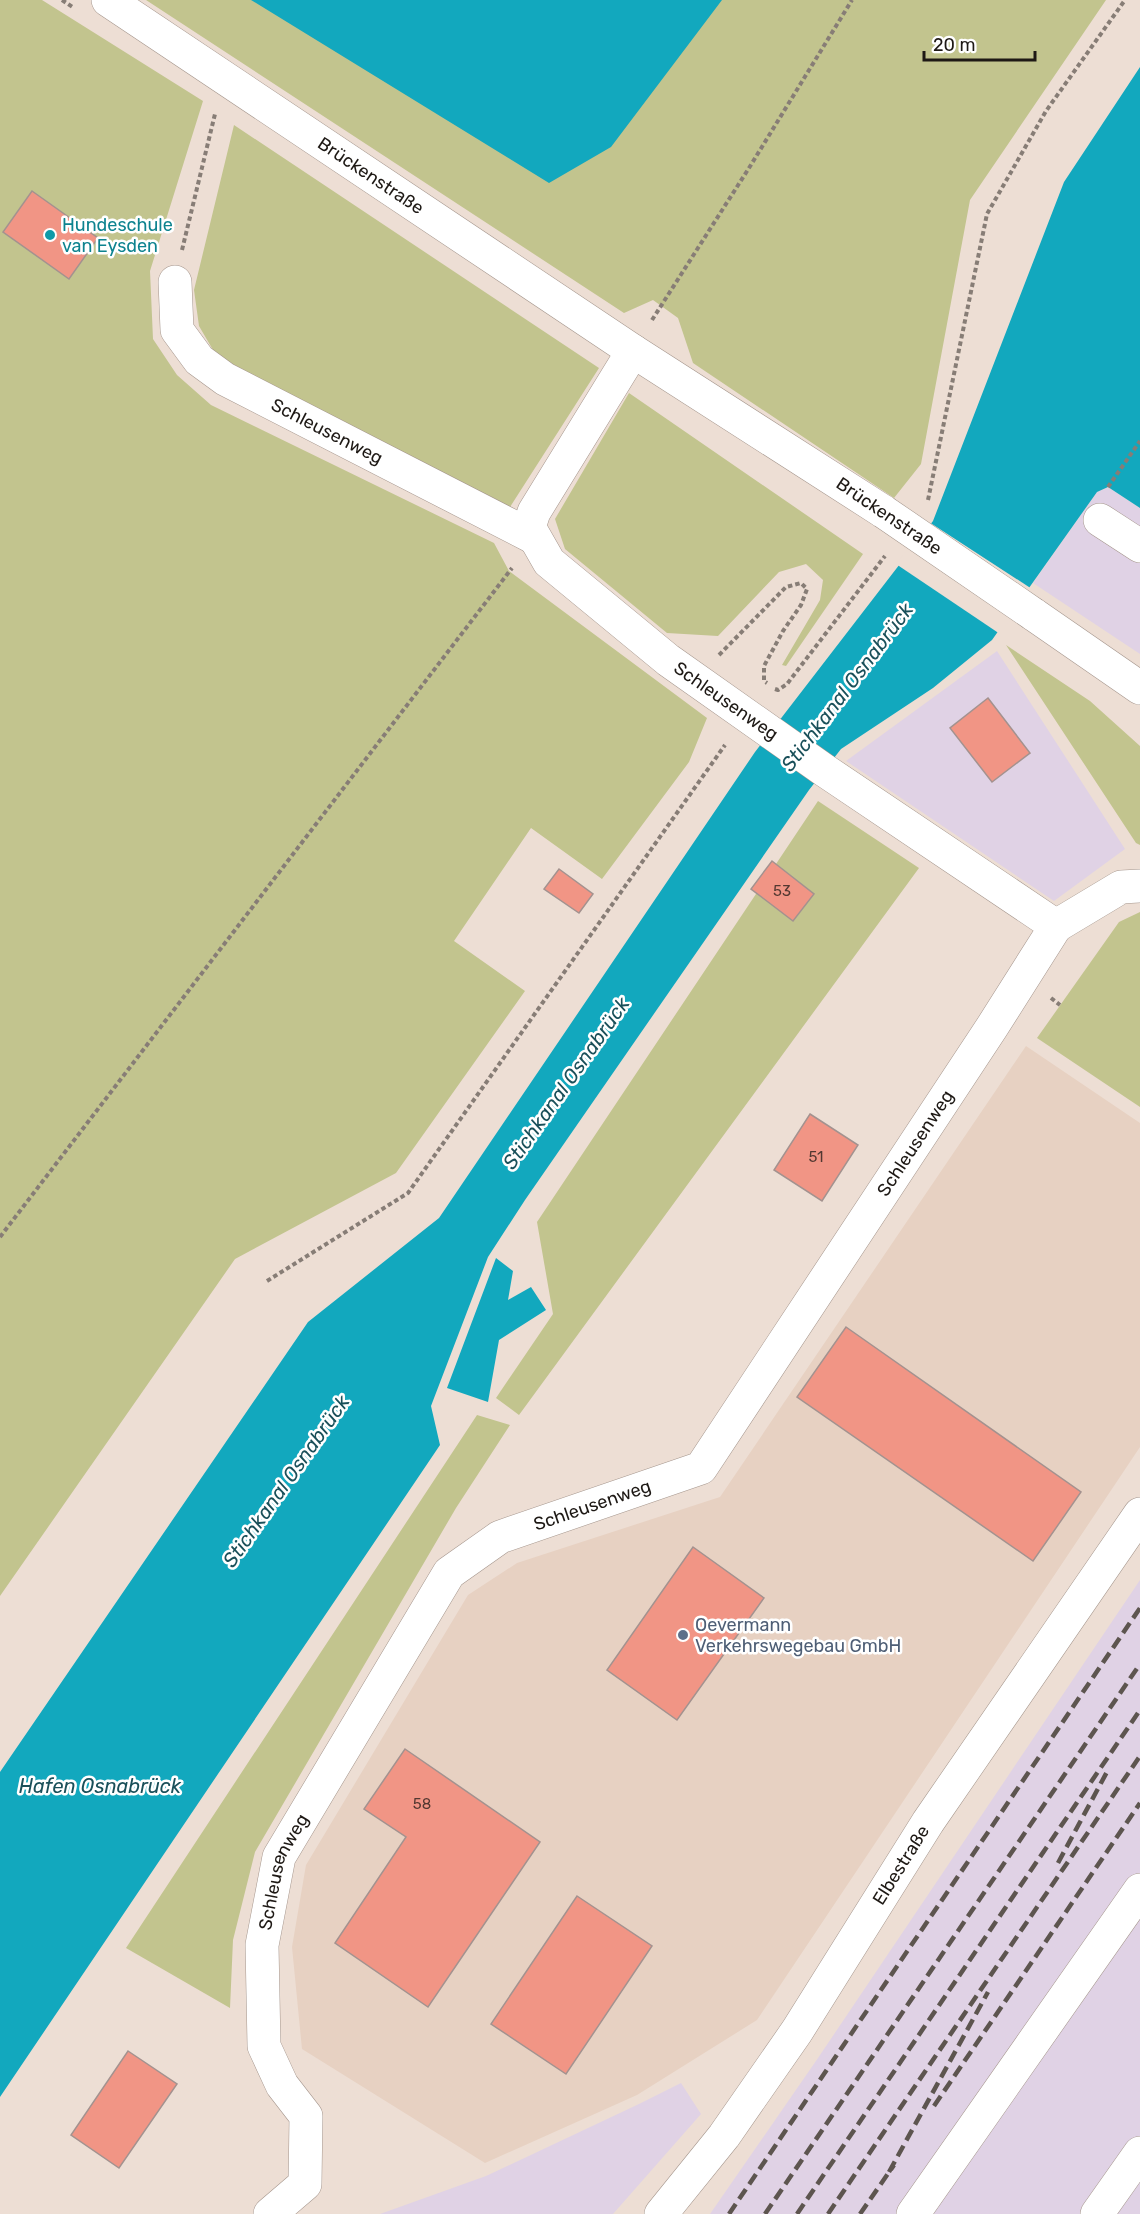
<svg xmlns="http://www.w3.org/2000/svg" width="1140" height="2214" font-family="Rubik,sans-serif">
  <style>
    .built { fill: #e7d1c2 }
    .industrial { fill: #e0d2e5 }
    .green { fill: #c2c48e }
    .water { fill: #12a8be }
    .pier { fill: #edded4 }
    .building { fill: #f19585; stroke: #a3928f; stroke-width: 1.5 }
    .lines { fill: none; stroke-linecap: round; stroke-linejoin: round }
    .minor-casing { stroke: #a5968d; stroke-width: 34 }
    .path { stroke: #877d76; stroke-width: 4; stroke-dasharray: 4.5 3; stroke-linecap: butt }
    .minor { stroke: #fff; stroke-width: 33 }
    .rail { stroke: #5d554f; stroke-width: 4.5; stroke-dasharray: 12 6; stroke-linecap: butt }
    .minor-bridge-casing { stroke: #a5968d; stroke-width: 34; stroke-linecap: butt }
    .minor-bridge { stroke: #fff; stroke-width: 33 }
    .culture-dot { fill: #0f9aa8; stroke: #fff; stroke-width: 2 }
    .service-dot { fill: #5c6f8a; stroke: #fff; stroke-width: 2 }
    .labels { text-anchor: middle; dominant-baseline: central; stroke-width: 5; stroke-linejoin: round; paint-order: stroke }
    .number-label { font-size: 15px; fill: #533831 }
    .street-label { font-size: 18px; fill: #1e1915; stroke: #fff }
    .culture-label { font-size: 18px; fill: #0d838f; stroke: #fff; text-anchor: start }
    .service-label { font-size: 18px; fill: #4e5e75; stroke: #fff; text-anchor: start }
    .water-label { font-size: 20px; font-style: italic; fill: #1a505a; stroke: #fff }
  </style>
  <rect width="100%" height="100%" fill="#edded4"/>
  <path class="built" d="M1026 1046 1140 1123V1447L757 2020 637 2095 485 2163 302 2049 292 1947 306 1865 468 1595 517 1563 720 1497Z"/>
  <path class="industrial" d="M1108 487 1140 508V654L1033 583 1097 492Z
    M997 651 1125 849 1054 901 846 761Z
    M1140 1580V2214H710L818 2058Z
    M681 2083 701 2114 613 2214H380L486 2176 639 2104Z"/>
  <path class="green" d="M0 0H42L203 101 150 271 153 339 177 375 211 405 494 543 509 571 707 718 689 762 602 879 531 828 454 941 525 991 396 1173 235 1259 0 1596Z
    M146 0H1106L970 200 921 464 894 498 693 363 678 318 653 300 624 313Z
    M234 125 599 368 510 507 232 366 213 350 199 326 194 290Z
    M629 393 863 554 786 666 782 665 820 600 823 580 806 564 779 572 718 636 667 633 565 549 555 519Z
    M1006 645 1090 701 1140 746V845L1136 843Z
    M818 801 919 868 519 1415 496 1398 553 1314 537 1222Z
    M1140 912V1107L1037 1038 1119 922Z
    M477 1415 510 1425 456 1508 255 1852 233 1940 230 2008 126 1948Z"/>
  <path class="water" d="M251 0H722L611 147 549 183Z
    M1140 67V508L1108 487 1097 492 992 640 933 688 841 749 809 790 525 1200 488 1257 431 1406 440 1445 0 2097V1772L308 1322 439 1218 755 752 933 521 1064 182Z
    M496 1258 513 1271 508 1300 531 1287 546 1310 499 1340 488 1402 447 1388Z"/>
  <path class="pier" d="M929 522 1032 589 1000 634 896 564Z"/>
  <path class="building" d="M32 191 98 238 69 279 3 232Z
    M988 698 1030 753 992 782 950 728Z
    M772 861 814 894 793 921 751 889Z
    M559 869 593 894 579 913 544 889Z
    M810 1114 858 1145 822 1201 774 1170Z
    M846 1327 1081 1492 1033 1561 797 1397Z
    M693 1547 764 1598 677 1720 607 1670Z
    M405 1749 540 1842 428 2007 335 1943 406 1837 364 1809Z
    M577 1896 652 1946 566 2074 491 2024Z
    M128 2051 177 2084 119 2168 71 2135Z"/>
  <g class="lines">
    <g class="minor-casing">
      <g id="minor">
        <path id="s1" d="M108 0 633 351 884 512"/>
        <path id="s2" d="M175 282 177 330 199 360 225 379 533 537"/>
        <path d="M1100 520 1140 546"/>
        <path d="M1033 614 1140 688"/>
        <path d="M1056 926 1121 887 1140 886"/>
        <path id="s3" d="M270 2214 305 2184 306 2116 282 2085 264 2046 262 1945 279 1857 449 1573 500 1537 701 1468 992 1027 1056 926 824 770 668 660 549 562 529 527 534 512 633 351"/>
        <path id="s4" d="M661 2214 724 2136 797 2031 928 1822 1140 1514"/>
        <path d="M913 2214 1140 1890"/>
        <path d="M1097 2214 1140 2153"/>
      </g>
    </g>
    <path class="path" d="M62 0 74 8
      M182 250 215 114
      M652 320 749 168 852 0
      M1108 487 1140 441
      M928 500 987 214 1046 111 1125 0
      M719 655 786 587 801 583 807 589 801 605 783 631 764 666V681L767 683
      M775 689 778 690 787 684 885 556
      M1051 998 1060 1005
      M0 1237 512 568
      M267 1281 408 1193 725 745"/>
    <use href="#minor" class="minor"/>
    <path class="rail" d="M1058 1863 1108 1770
      M934 2106 1140 1803
      M889 2172 988 1992
      M729 2214 1140 1608
      M765 2214 1140 1664
      M797 2214 1140 1710
      M828 2214 1140 1756
      M860 2214 894 2165"/>
    <g class="minor-bridge-casing">
      <path id="minor-bridge" d="M884 512 1033 614"/>
    </g>
    <use href="#minor-bridge" class="minor-bridge"/>
  </g>
  <circle class="culture-dot" cx="50" cy="235" r="6"/>
  <circle class="service-dot" cx="683" cy="1635" r="6"/>
  <g class="labels">
    <g class="number-label">
      <text x="782" y="891">53</text>
      <text x="816" y="1157">51</text>
      <text x="422" y="1804">58</text>
    </g>
    <g class="street-label">
      <text stroke="none"><textPath href="#s1" startOffset="316">Brückenstraße</textPath></text>
      <text stroke="none"><textPath href="#s2" startOffset="232">Schleusenweg</textPath></text>
      <text transform="translate(889 516) rotate(34)">Brückenstraße</text>
      <text transform="translate(726 701) rotate(35)">Schleusenweg</text>
      <text stroke="none"><textPath href="#s3" startOffset="1382">Schleusenweg</textPath></text>
      <text stroke="none"><textPath href="#s3" startOffset="878">Schleusenweg</textPath></text>
      <text stroke="none"><textPath href="#s4" startOffset="424">Elbestraße</textPath></text>
      <text stroke="none"><textPath href="#s3" startOffset="374">Schleusenweg</textPath></text>
    </g>
    <g class="culture-label">
      <text x="62" y="225">Hundeschule<tspan x="62" dy="21">van Eysden</tspan></text>
    </g>
    <g class="service-label">
      <text x="695" y="1625">Oevermann<tspan x="695" dy="21">Verkehrswegebau GmbH</tspan></text>
    </g>
    <g class="water-label">
      <text transform="translate(847 687) rotate(-53)">Stichkanal Osnabrück</text>
      <text transform="translate(566 1083) rotate(-55)">Stichkanal Osnabrück</text>
      <text transform="translate(286 1481) rotate(-55)">Stichkanal Osnabrück</text>
      <text x="100" y="1786">Hafen Osnabrück</text>
    </g>
  </g>
  <path d="M924 51v9h111v-9" fill="none" stroke="#1e1915" stroke-width="3"/>
  <text x="933" y="51" font-size="18" fill="#1e1915" stroke="#ffffff" stroke-width="4.5" paint-order="stroke">20 m</text>
</svg>
